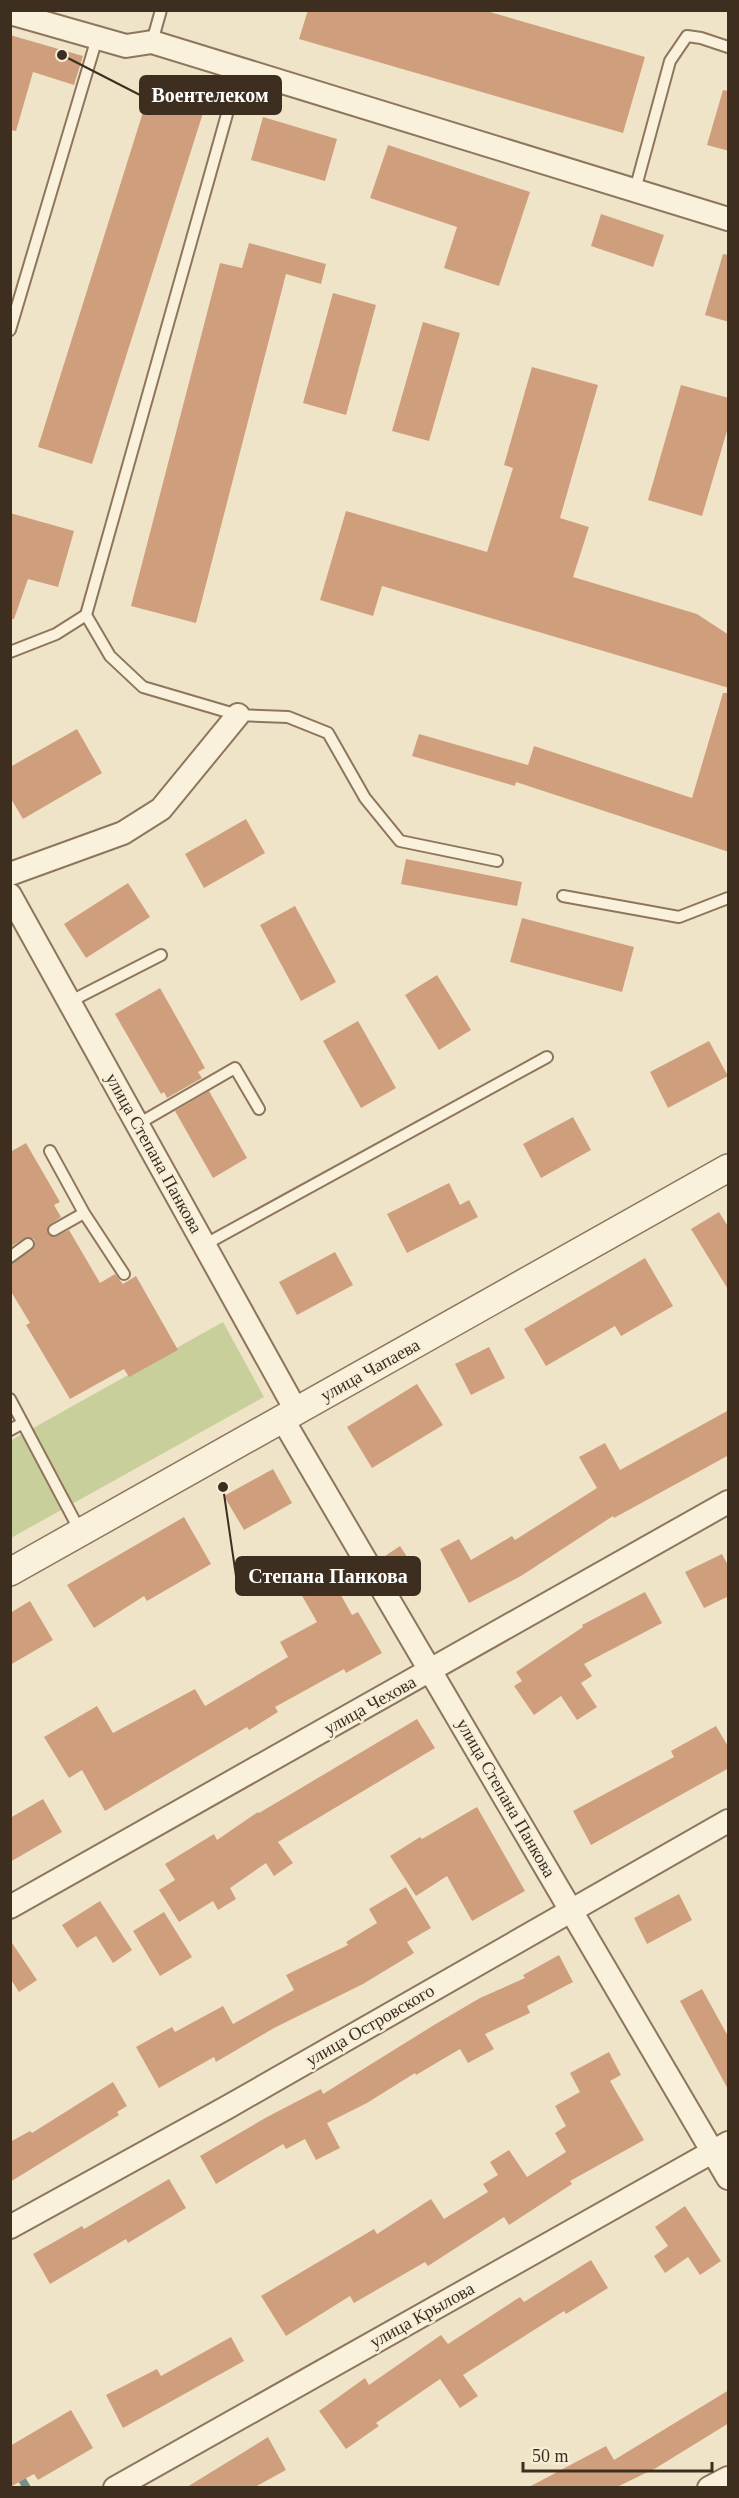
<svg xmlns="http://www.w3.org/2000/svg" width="739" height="2498" font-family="Georgia,serif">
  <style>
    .green { fill: #c9cf9b }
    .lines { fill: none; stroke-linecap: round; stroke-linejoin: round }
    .stream { stroke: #6f938a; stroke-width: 8 }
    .building { fill: #cf9f7d }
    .service-casing { stroke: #8d765c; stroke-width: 14 }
    .minor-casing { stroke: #8d765c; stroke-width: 26 }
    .tertiary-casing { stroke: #8d765c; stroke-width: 30 }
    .service { stroke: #faf1dc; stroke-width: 10 }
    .minor { stroke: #faf1dc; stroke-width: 22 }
    .tertiary { stroke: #faf1dc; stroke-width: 27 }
    .labels { text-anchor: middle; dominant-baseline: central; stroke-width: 5; stroke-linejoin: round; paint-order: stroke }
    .street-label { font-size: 18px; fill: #3d2e20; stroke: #f7eed8 }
    .leader { fill: none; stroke: #3d2e20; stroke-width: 2 }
    .callout-dot { fill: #3d2e20; stroke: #f7eed8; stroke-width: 2 }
    .callout { fill: #3d2e20; stroke: #3d2e20; stroke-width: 2 }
    .callout-label { font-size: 20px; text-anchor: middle; font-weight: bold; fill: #fff }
  </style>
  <rect width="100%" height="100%" fill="#f0e4c8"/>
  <path class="green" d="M223 1322 264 1397 11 1538 10 1441Z"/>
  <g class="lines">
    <path class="stream" d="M18 2473 27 2488"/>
  </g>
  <path class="building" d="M308 10H483L645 57 623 133 299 39Z
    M10 35 83 56 74 85 33 72 16 131 10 130Z
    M723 90 729 91V151L707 145Z
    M148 96 203 113 92 464 38 447Z
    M263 117 337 139 325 181 251 160Z
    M388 145 530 192 499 286 444 268 457 227 370 198Z
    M601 214 664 235 653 267 591 246Z
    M249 243 326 264 321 284 286 274 196 623 131 606 220 263 242 268Z
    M723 254 729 255V322L705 315Z
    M333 293 376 305 346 415 303 403Z
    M423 322 460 333 429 441 392 431Z
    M532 367 598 385 560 518 589 527 573 577 697 614 729 635V688L382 586 373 616 320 600 346 511 487 552 513 468 504 465Z
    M681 385 729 398V424L702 516 648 500Z
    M10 513 74 531 58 587 28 579 14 619H10Z
    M723 693H729V852L516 782 515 786 412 756 419 734 528 765 534 746 692 798Z
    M77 729 102 773 23 819 10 797V767Z
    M246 819 265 853 204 888 185 854Z
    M406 859 522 882 517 906 401 884Z
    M128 883 150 917 86 958 64 924Z
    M295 906 336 982 301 1001 260 925Z
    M522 918 634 947 622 992 510 962Z
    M437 975 471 1030 439 1050 405 995Z
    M160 988 205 1068 198 1072 202 1078 167 1098 164 1092 161 1094 115 1014Z
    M358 1021 396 1088 361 1108 323 1041Z
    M709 1041 728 1076 668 1108 650 1072Z
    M209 1091 247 1158 213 1178 175 1111Z
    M573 1117 591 1150 541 1178 523 1144Z
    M26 1143 60 1202 54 1205 61 1217 48 1226V1234L55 1237 69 1230 100 1283 115 1274 123 1284 136 1276 178 1350 129 1377 124 1369 70 1399 26 1325 30 1323 10 1290V1264L32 1250 35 1244 34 1239 27 1237 10 1247V1152Z
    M449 1183 460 1205 469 1200 478 1217 407 1253 387 1214Z
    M719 1212 729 1228V1291L691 1229Z
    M335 1252 353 1285 297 1315 279 1282Z
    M645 1258 673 1306 621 1336 615 1326 546 1366 524 1329Z
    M489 1347 505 1378 471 1395 455 1364Z
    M417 1384 443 1425 372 1468 347 1427Z
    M729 1410V1455L614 1518 613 1516 521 1576 469 1603 440 1549 459 1539 471 1560 512 1536 515 1540 597 1488 579 1457 605 1443 620 1470Z
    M273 1469 292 1503 244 1530 224 1496Z
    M184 1517 211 1564 147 1601 144 1596 94 1628 67 1585Z
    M400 1546 413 1566 395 1578 382 1558Z
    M722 1554 729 1567V1596L704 1608 685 1572Z
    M322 1561 352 1615 358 1612 382 1653 346 1673 344 1669 275 1707 278 1712 249 1730 247 1727 105 1811 82 1770 69 1778 44 1737 97 1706 113 1733 195 1689 205 1706 288 1657 280 1642 317 1622 292 1578Z
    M645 1592 662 1623 584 1664 592 1676 581 1683 597 1707 577 1720 561 1696 534 1715 514 1686 522 1681 516 1672 583 1627 582 1625Z
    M30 1601 53 1640 10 1665V1613Z
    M417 1719 435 1748 278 1842 293 1863 274 1876 266 1863 230 1888 236 1899 218 1910 213 1901 179 1922 159 1890 175 1880 165 1864 214 1834 217 1840 258 1812 259 1813Z
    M716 1726 729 1748V1768L591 1845 573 1811 674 1757 671 1751Z
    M43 1799 62 1832 10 1862V1818Z
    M477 1807 525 1891 472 1921 447 1876 416 1896 390 1856 420 1837 422 1839Z
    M406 1887 431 1928 407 1942 414 1953 363 1984 274 2028 216 2062 214 2057 159 2088 136 2047 172 2027 175 2032 223 2006 233 2024 294 1990 286 1975 348 1945 346 1942 377 1923 369 1909Z
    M679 1894 692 1920 647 1944 634 1918Z
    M100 1901 132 1950 113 1963 96 1936 77 1948 62 1925Z
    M164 1912 192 1957 160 1976 133 1931Z
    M10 1940 37 1980 19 1992 10 1978Z
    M559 1955 573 1982 527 2006 530 2013 485 2034 494 2049 468 2063 460 2049 416 2075 415 2073 367 2103 327 2123 340 2148 316 2160 305 2139 286 2149 283 2144 216 2184 200 2156 267 2117 321 2089 323 2094 434 2025 480 1998 525 1978 523 1975Z
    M702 1989 729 2038V2091L680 2001Z
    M609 2052 621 2075 610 2081 644 2140 570 2181 572 2184 509 2225 504 2217 428 2266 425 2262 354 2303 350 2296 286 2336 261 2296 374 2229 377 2234 431 2199 444 2219 488 2192 483 2184 498 2175 490 2162 509 2150 527 2177 566 2152 555 2133 566 2126 555 2106 580 2092 570 2073Z
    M113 2082 127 2106 117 2112 119 2115 10 2182V2142L30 2131 32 2133Z
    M169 2179 186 2208 128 2243 126 2239 50 2284 33 2254 82 2226 84 2229Z
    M685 2206 721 2261 700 2275 688 2257 665 2273 654 2256 668 2246 655 2227Z
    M591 2260 608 2288 566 2314 564 2311 463 2375 478 2396 460 2408 440 2379 376 2423 379 2426 346 2449 319 2411 365 2378 369 2385 441 2335 448 2344 520 2297 524 2302Z
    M231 2337 244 2361 123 2428 106 2395 157 2369 161 2376Z
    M729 2390V2423L656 2468 617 2487H529L606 2446 614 2460Z
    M71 2410 93 2448 38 2480 34 2474 10 2487V2446Z
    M268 2437 286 2470 255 2487H187Z"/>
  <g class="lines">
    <g class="service-casing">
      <path id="service" d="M152 42 161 10
        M635 190 670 61 687 36 701 38 728 47
        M10 330 97 38
        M86 615 110 656 143 687 238 715 288 717 328 733 365 798 400 841 497 861
        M10 652 56 634 86 615 240 68
        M563 896 679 917 728 898
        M69 1002 161 955
        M138 1124 235 1068 259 1109
        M50 1151 84 1213 124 1274
        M54 1230 84 1213
        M204 1245 547 1057
        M10 1257 28 1244
        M10 1399 80 1531
        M10 1430 23 1423"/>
    </g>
    <g class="minor-casing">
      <path id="minor" d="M10 13 126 46 152 42 728 219
        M10 874 123 833 161 809 238 715
        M10 895 297 1412
        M283 1420 728 2178
        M10 1907 728 1502
        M10 2227 226 2108 728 1821
        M115 2488 728 2143
        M709 2488 728 2478"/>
    </g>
    <g class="tertiary-casing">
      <path id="tertiary" d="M10 1572 728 1168"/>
    </g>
    <use href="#service" class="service"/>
    <use href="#minor" class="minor"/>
    <use href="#tertiary" class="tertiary"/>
  </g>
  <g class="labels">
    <g class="street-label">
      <text transform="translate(154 1153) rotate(61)">улица Степана Панкова</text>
      <text transform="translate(370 1370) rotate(-29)">улица Чапаева</text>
      <text transform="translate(370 1705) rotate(-29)">улица Чехова</text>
      <text transform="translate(506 1798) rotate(60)">улица Степана Панкова</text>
      <text transform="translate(370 2025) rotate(-30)">улица Островского</text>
      <text transform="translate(422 2315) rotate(-29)">улица Крылова</text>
    </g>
  </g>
  <path class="leader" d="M62 55L140 95M223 1487L236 1576"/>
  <g class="callout-dot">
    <circle cx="62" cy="55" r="6"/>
    <circle cx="223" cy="1487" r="6"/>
  </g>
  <g class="callout">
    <rect x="140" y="76" width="141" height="38" rx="6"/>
    <rect x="236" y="1557" width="184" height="38" rx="6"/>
  </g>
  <g class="callout-label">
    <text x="210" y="102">Воентелеком</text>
    <text x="328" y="1583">Степана Панкова</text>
  </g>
  <rect width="739" height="2498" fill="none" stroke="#3d2e20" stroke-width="24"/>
  <path d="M523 2462v9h189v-9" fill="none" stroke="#3d2e20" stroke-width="3"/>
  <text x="532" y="2462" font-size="18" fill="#3d2e20" stroke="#f7eed8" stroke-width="4.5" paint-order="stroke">50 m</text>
</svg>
